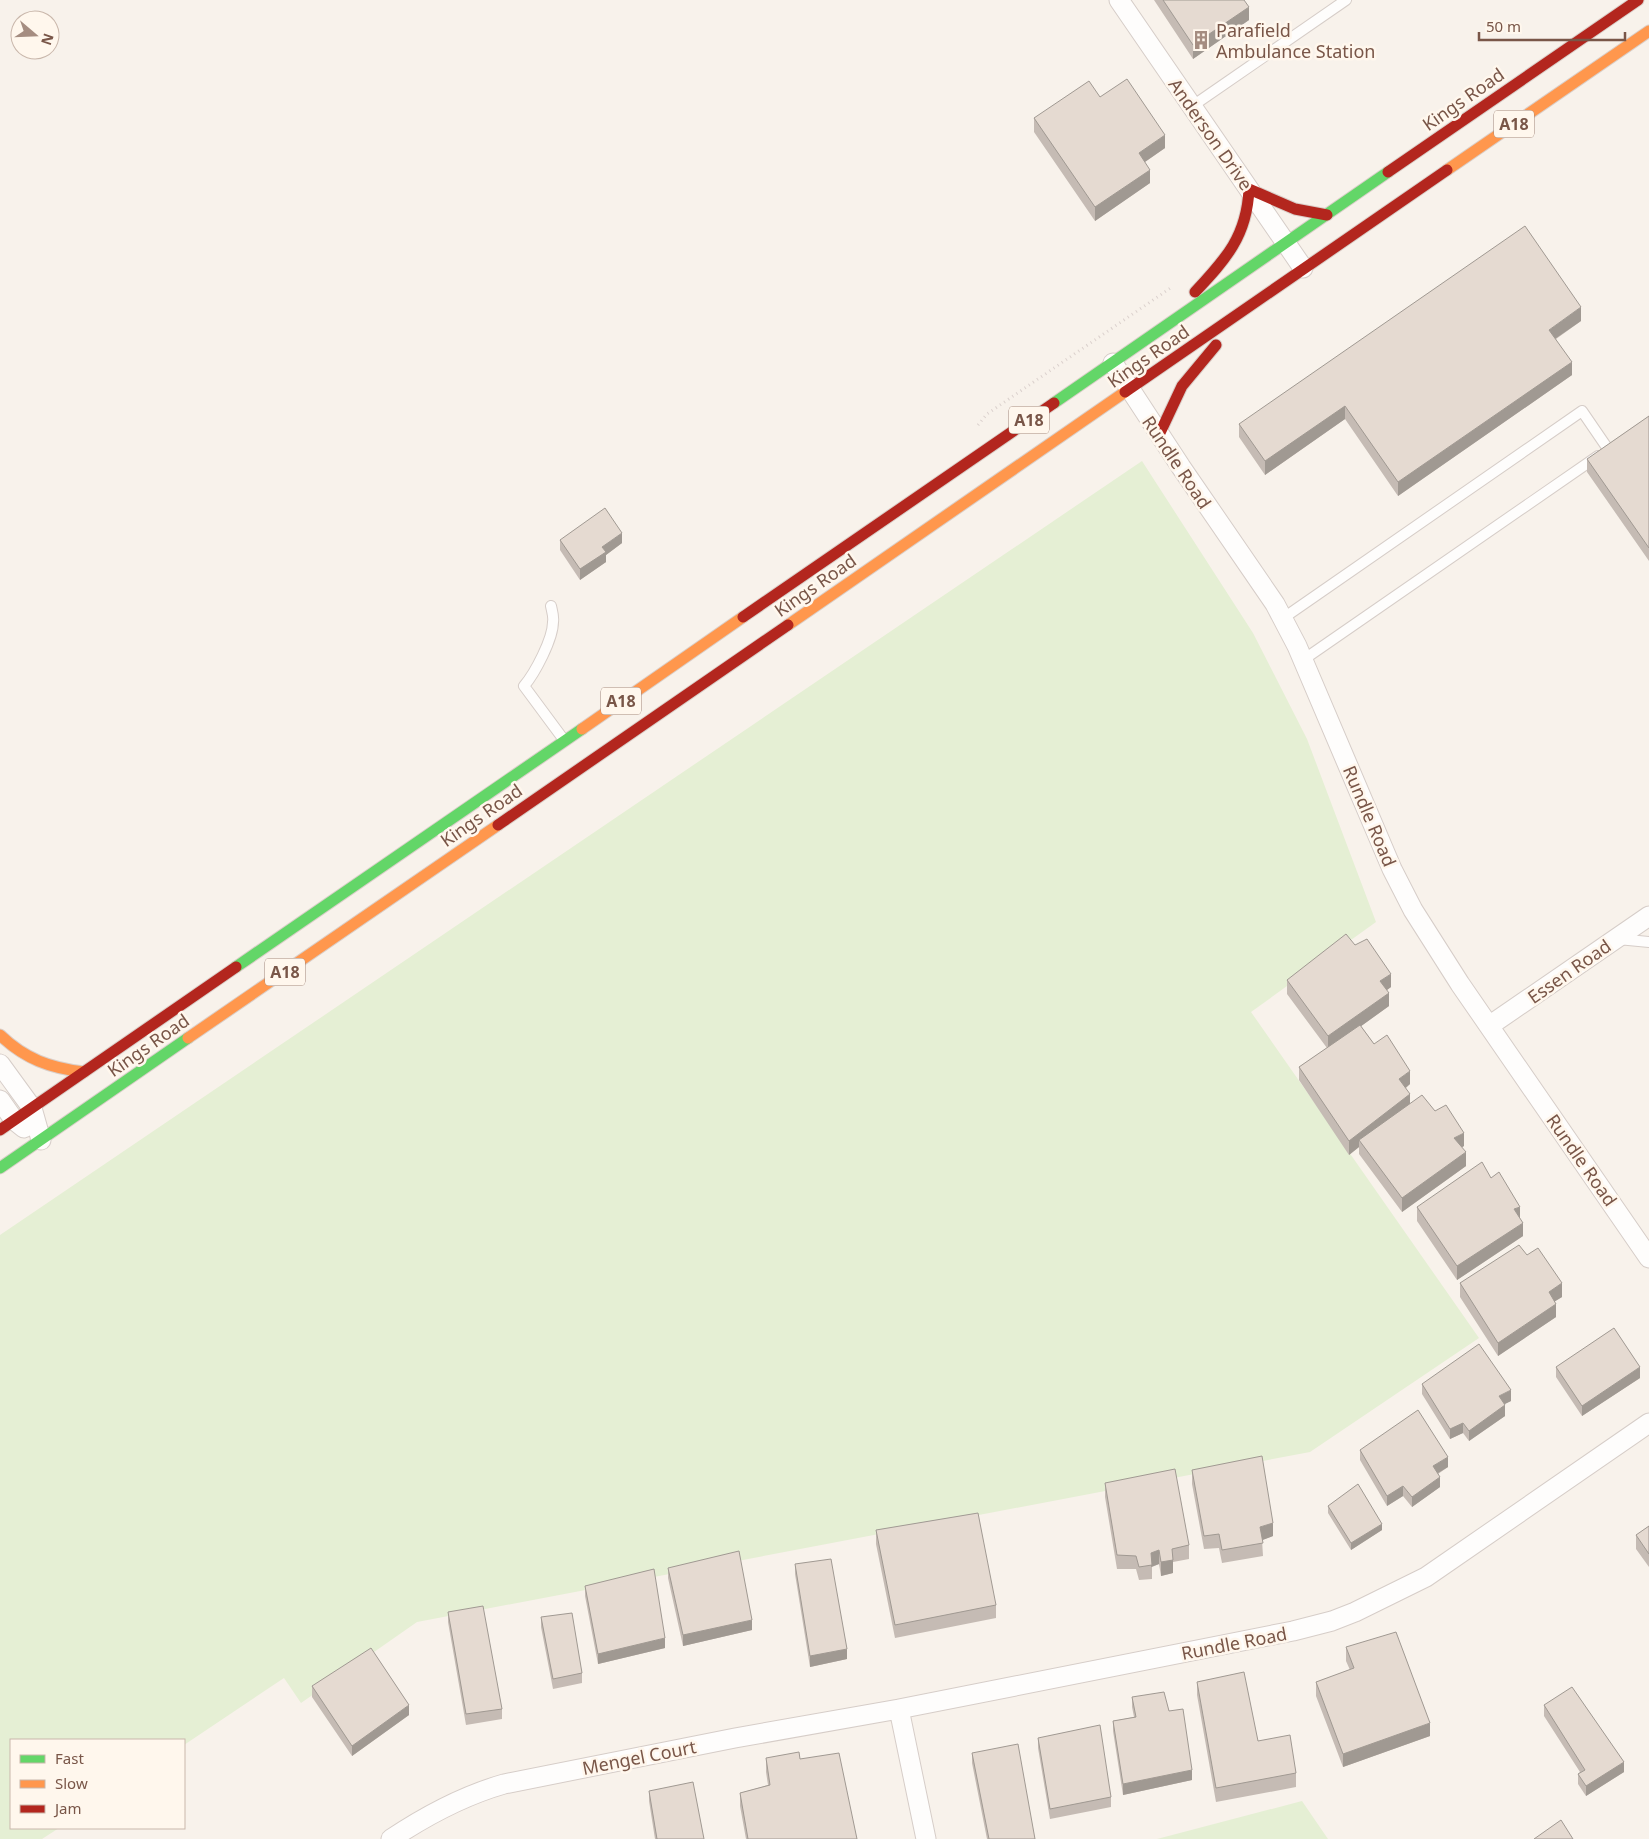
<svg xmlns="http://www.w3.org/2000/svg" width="1649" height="1839" font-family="'Noto Sans',sans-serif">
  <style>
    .green { fill: #e5efd4 }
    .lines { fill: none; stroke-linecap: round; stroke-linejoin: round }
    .lane-casing { stroke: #d6cdc8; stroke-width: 12 }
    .street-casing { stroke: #d6cdc8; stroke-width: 21 }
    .fast-casing { stroke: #dacfc9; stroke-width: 13 }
    .slow-casing { stroke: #dacfc9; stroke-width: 13 }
    .jam-casing { stroke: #dacfc9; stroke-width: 13 }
    .path { stroke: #dbd1cd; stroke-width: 3; stroke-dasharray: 1 4; stroke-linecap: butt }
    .lane { stroke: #fefdfc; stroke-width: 10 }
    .street { stroke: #fefdfc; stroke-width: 19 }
    .fast { stroke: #63d668; stroke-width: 11 }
    .slow { stroke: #ff974d; stroke-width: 11 }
    .jam { stroke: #b3261e; stroke-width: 11 }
    .wall { fill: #c5bbb4 }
    .shaded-wall { fill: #a09992 }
    .building { fill: #e5dad1; stroke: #a09992 }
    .labels { text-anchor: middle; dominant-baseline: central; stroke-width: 5; stroke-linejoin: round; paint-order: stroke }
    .shield { fill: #fff7ed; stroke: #a1867a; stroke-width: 1 }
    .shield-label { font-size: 16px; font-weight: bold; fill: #795648 }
    .poi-label { font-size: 18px; fill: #795648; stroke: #fff7ed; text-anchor: start }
    .street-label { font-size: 18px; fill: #795648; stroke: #fff7ed }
  </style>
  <rect width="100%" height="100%" fill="#f8f2eb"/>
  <path class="green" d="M1142 461 1253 633 1307 739 1376 922 1251 1012 1479 1338 1310 1452 417 1622 301 1703 284 1678 184 1745V1740H11V1828H59L42 1839H0V1235Z
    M1302 1801 1328 1839H1157Z"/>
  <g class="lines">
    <g class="lane-casing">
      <path id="lane" d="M1191 107 1346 0
        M551 606C552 611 554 617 553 622 553 639 535 673 524 686L564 740
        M1282 619 1582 411 1608 449
        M1303 660 1598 456
        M1618 939 1649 942"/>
    </g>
    <g class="street-casing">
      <path id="street" d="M1119 0 1303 268
        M1113 363 1181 467 1275 604 1297 646 1392 869 1413 910 1460 984 1649 1258
        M1489 1026 1649 916
        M0 1064 32 1108 41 1140
        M0 1100 14 1120 24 1128
        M391 1839C427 1815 462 1796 504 1784L735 1738 899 1709
        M926 1839 899 1709 1293 1631 1332 1621 1355 1612 1426 1577 1649 1423"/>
    </g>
    <g class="fast-casing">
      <path id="fast" d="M1054 403 1388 172
        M236 967 582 729
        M0 1168 188 1038"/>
    </g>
    <g class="slow-casing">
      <path id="slow" d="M1447 170 1649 31
        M788 625 1125 392
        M582 729 743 617
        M0 1035C25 1059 50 1068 84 1072
        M188 1038 498 825"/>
    </g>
    <g class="jam-casing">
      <path id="jam" d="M1388 172 1638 0
        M1195 292C1226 259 1247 236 1249 189L1295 209 1327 215
        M1125 392 1447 170
        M1159 435 1182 386 1216 345
        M743 617 1054 403
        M498 825 788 625
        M0 1130 236 967"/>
    </g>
    <path class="path" d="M978 425 987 414 1172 287"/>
    <use href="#lane" class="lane"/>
    <use href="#street" class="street"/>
    <use href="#fast" class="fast"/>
    <use href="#slow" class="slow"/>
    <use href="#jam" class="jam"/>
  </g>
  <path class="wall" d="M1154 0H1244L1249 20 1193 59Z
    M1100 97 1165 148 1145 162 1150 183 1095 221 1034 132V118Z
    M1581 321 1556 339 1572 375 1398 496 1345 419 1265 475 1239 437V424Z
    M1649 416V561L1587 472V459Z
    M560 540 622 543 606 555V562L580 580 560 550Z
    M1287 980 1391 987 1387 990 1389 1006 1361 1026 1374 1044 1410 1084 1406 1088 1410 1104 1435 1111 1464 1146 1462 1147 1466 1166 1402 1212 1359 1154V1147L1349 1155 1299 1080V1067L1327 1048 1287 994Z
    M1491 1178 1523 1236 1457 1280 1417 1221V1207Z
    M1527 1255 1562 1297 1555 1301 1556 1317 1498 1356 1460 1297V1283Z
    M1556 1367 1640 1378 1582 1416 1556 1377Z
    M1422 1384 1511 1401 1504 1404 1505 1416 1469 1441 1463 1433 1450 1439 1422 1394Z
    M1360 1450 1448 1467 1438 1474 1440 1487 1412 1507 1403 1496 1387 1506 1360 1460Z
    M1192 1470 1273 1536 1262 1540 1263 1556 1222 1563 1219 1548 1204 1549 1192 1484Z
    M1105 1483 1189 1545V1559L1173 1562V1573L1161 1576 1159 1564 1152 1567V1579L1139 1580 1136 1569H1117L1105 1497Z
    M1328 1506 1382 1530 1351 1550 1328 1513Z
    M1649 1526V1567L1636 1549V1535Z
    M876 1530 996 1605V1618L895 1638 876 1544Z
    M795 1564 847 1659 810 1667 795 1574Z
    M668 1568 752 1630 683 1646 668 1578Z
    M585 1586 665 1648 598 1664 585 1596Z
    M448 1612 502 1709V1719L466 1725 448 1622Z
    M541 1617 582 1673V1683L553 1689 541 1627Z
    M1346 1647 1430 1736 1343 1767 1316 1696V1682L1350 1670 1346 1661Z
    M1197 1682 1258 1741 1296 1773V1787L1216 1802 1197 1695Z
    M312 1686 409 1715 352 1756 312 1697Z
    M1132 1697 1169 1711 1192 1780 1123 1795 1113 1731V1721L1134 1717 1132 1707Z
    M1544 1705 1624 1772 1586 1796 1578 1784V1774L1580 1772 1544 1716Z
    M1038 1738 1111 1797V1807L1050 1819 1038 1748Z
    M972 1753 1035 1839H987L972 1763Z
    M766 1758 800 1759 857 1839H746L740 1806V1793L768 1785 766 1772Z
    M649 1791 704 1839H655L649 1801Z"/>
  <path class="shaded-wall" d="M1249 7V20L1193 59V45Z
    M1165 135V148L1139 166V153Z
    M1150 170V183L1095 221V207Z
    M1581 307V321L1549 343V330Z
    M1572 362V375L1398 496V482Z
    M1345 406V419L1265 475V461Z
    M622 533V543L606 555V562L580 580V569L602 547Z
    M1391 974V987L1380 995V981Z
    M1389 993V1006L1328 1050V1036Z
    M1410 1071V1084L1399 1093V1079Z
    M1410 1094V1108L1359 1140V1147L1349 1155V1141Z
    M1464 1133V1146L1454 1152V1138Z
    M1466 1152V1166L1402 1212V1198Z
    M1520 1207V1220L1514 1209Z
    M1523 1223V1236L1457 1280V1266Z
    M1562 1283V1297L1549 1305V1292Z
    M1556 1304V1317L1498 1356V1343Z
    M1640 1367V1378L1582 1416V1406Z
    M1511 1390V1401L1499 1407V1396Z
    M1505 1405V1416L1469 1441V1431Z
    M1463 1423V1433L1450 1439V1429Z
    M1448 1457V1467L1433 1476V1466Z
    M1440 1477V1487L1412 1507V1497Z
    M1403 1486V1496L1387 1506V1496Z
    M1273 1523V1536L1260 1541V1527Z
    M1382 1524V1530L1351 1550V1543Z
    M1159 1550V1564L1151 1567V1553Z
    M1173 1560V1573L1161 1576V1562Z
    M752 1620V1630L683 1646V1635Z
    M665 1638V1648L598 1664V1654Z
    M847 1649V1659L810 1667V1656Z
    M409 1705V1715L352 1756V1746Z
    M1430 1723V1736L1343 1767V1754Z
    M1624 1762V1772L1586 1796V1786Z
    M1192 1770V1780L1123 1795V1784Z"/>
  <path class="building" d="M1163 0H1244L1249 7 1193 45Z
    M1127 79 1165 135 1139 153 1150 170 1095 207 1034 118 1089 81 1100 97Z
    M1525 226 1581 307 1549 330 1572 362 1398 482 1345 406 1265 461 1239 424Z
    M1649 416V548L1587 459Z
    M605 508 622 533 602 547 606 552 580 569 560 540Z
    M1346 934 1355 945 1367 939 1391 974 1380 981 1389 993 1328 1036 1287 980Z
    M1360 1025 1374 1044 1387 1035 1410 1071 1399 1079 1410 1094 1349 1141 1299 1067Z
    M1422 1095 1435 1111 1446 1105 1464 1133 1454 1138 1466 1152 1402 1198 1359 1140Z
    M1482 1162 1491 1178 1499 1172 1520 1207 1514 1209 1523 1223 1457 1266 1417 1207Z
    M1519 1245 1527 1255 1538 1248 1562 1283 1549 1292 1556 1304 1498 1343 1460 1283Z
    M1614 1328 1640 1367 1582 1406 1556 1367Z
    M1479 1344 1511 1390 1499 1396 1505 1405 1469 1431 1463 1423 1450 1429 1422 1384Z
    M1418 1410 1448 1457 1433 1466 1440 1477 1412 1497 1403 1486 1387 1496 1360 1450Z
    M1262 1456 1273 1523 1260 1527 1263 1543 1222 1550 1219 1534 1204 1536 1192 1470Z
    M1175 1469 1189 1545 1172 1549 1173 1560 1161 1562 1159 1550 1151 1553 1152 1565 1139 1567 1136 1556 1117 1555 1105 1483Z
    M1358 1484 1382 1524 1351 1543 1328 1506Z
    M978 1513 996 1605 895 1625 876 1530Z
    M1649 1526V1554L1636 1535Z
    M739 1551 752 1620 683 1635 668 1568Z
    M831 1559 847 1649 810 1656 795 1564Z
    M654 1569 665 1638 598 1654 585 1586Z
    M483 1606 502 1709 466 1714 448 1612Z
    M572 1613 582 1673 553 1679 541 1617Z
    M1396 1632 1430 1723 1343 1754 1316 1682 1354 1668 1346 1647Z
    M371 1648 409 1705 352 1746 312 1686Z
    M1244 1672 1258 1741 1290 1735 1296 1773 1216 1788 1197 1682Z
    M1572 1687 1624 1762 1586 1786 1578 1774 1585 1770 1544 1705Z
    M1164 1692 1169 1711 1183 1709 1192 1770 1123 1784 1113 1721 1136 1717 1132 1697Z
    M1100 1725 1111 1797 1050 1809 1038 1738Z
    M1018 1744 1035 1839H989L972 1753Z
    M799 1752 800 1759 839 1753 857 1839H748L740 1793 770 1785 766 1758Z
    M693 1782 704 1839H657L649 1791Z
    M1561 1820 1573 1839H1534Z"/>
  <defs>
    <g id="building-bare" transform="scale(1.5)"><path d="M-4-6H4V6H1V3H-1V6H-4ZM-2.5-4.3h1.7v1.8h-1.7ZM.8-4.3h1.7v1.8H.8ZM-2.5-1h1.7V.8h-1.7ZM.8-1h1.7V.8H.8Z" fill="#a58d81" stroke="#fff7ed" stroke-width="2.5" paint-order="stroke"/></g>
  </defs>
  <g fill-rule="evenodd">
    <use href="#building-bare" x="1201" y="40"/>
  </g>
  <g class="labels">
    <g class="shield">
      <rect x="1494" y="110.5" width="40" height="27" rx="4"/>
      <rect x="1009" y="406.5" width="40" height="27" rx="4"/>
      <rect x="601" y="687.5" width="40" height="27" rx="4"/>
      <rect x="265" y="958.5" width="40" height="27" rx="4"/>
    </g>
    <g class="shield-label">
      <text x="1514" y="124">A18</text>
      <text x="1029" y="420">A18</text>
      <text x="621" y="701">A18</text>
      <text x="285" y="972">A18</text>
    </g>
    <g class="poi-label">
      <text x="1216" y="30">Parafield<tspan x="1216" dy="21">Ambulance Station</tspan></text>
    </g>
    <g class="street-label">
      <text transform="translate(1463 99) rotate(-35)">Kings Road</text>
      <text transform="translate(1211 134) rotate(55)">Anderson Drive</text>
      <text transform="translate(1148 356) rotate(-35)">Kings Road</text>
      <text transform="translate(1177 462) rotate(56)">Rundle Road</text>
      <text transform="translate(815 585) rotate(-35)">Kings Road</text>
      <text transform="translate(481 815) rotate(-35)">Kings Road</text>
      <text transform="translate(1370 816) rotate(67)">Rundle Road</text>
      <text transform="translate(1569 971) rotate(-35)">Essen Road</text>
      <text transform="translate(148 1045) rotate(-35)">Kings Road</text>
      <text transform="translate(1582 1160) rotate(55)">Rundle Road</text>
      <text transform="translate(1234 1643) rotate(-11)">Rundle Road</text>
      <text transform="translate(639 1757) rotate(-11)">Mengel Court</text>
    </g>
  </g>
  <rect x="10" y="1739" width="175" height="90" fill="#fff7ed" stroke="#c9b7ab"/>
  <rect x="20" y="1755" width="25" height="8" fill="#63d668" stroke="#c9b7ab"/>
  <text x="55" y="1764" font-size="15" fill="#795648">Fast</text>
  <rect x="20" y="1780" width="25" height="8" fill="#ff974d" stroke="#c9b7ab"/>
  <text x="55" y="1789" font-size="15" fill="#795648">Slow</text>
  <rect x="20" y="1805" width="25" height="8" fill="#b3261e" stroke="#c9b7ab"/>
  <text x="55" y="1814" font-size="15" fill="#795648">Jam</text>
  <g transform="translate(35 35) rotate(109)"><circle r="24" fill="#fff7ed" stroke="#c9b7ab"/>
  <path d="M0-4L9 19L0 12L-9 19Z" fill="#a58d81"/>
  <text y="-8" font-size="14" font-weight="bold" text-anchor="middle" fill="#795648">N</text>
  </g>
  <path d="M1479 32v8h146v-8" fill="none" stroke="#795648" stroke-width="2.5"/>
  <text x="1486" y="32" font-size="15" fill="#795648" stroke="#fff7ed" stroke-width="4" paint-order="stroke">50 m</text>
</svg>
